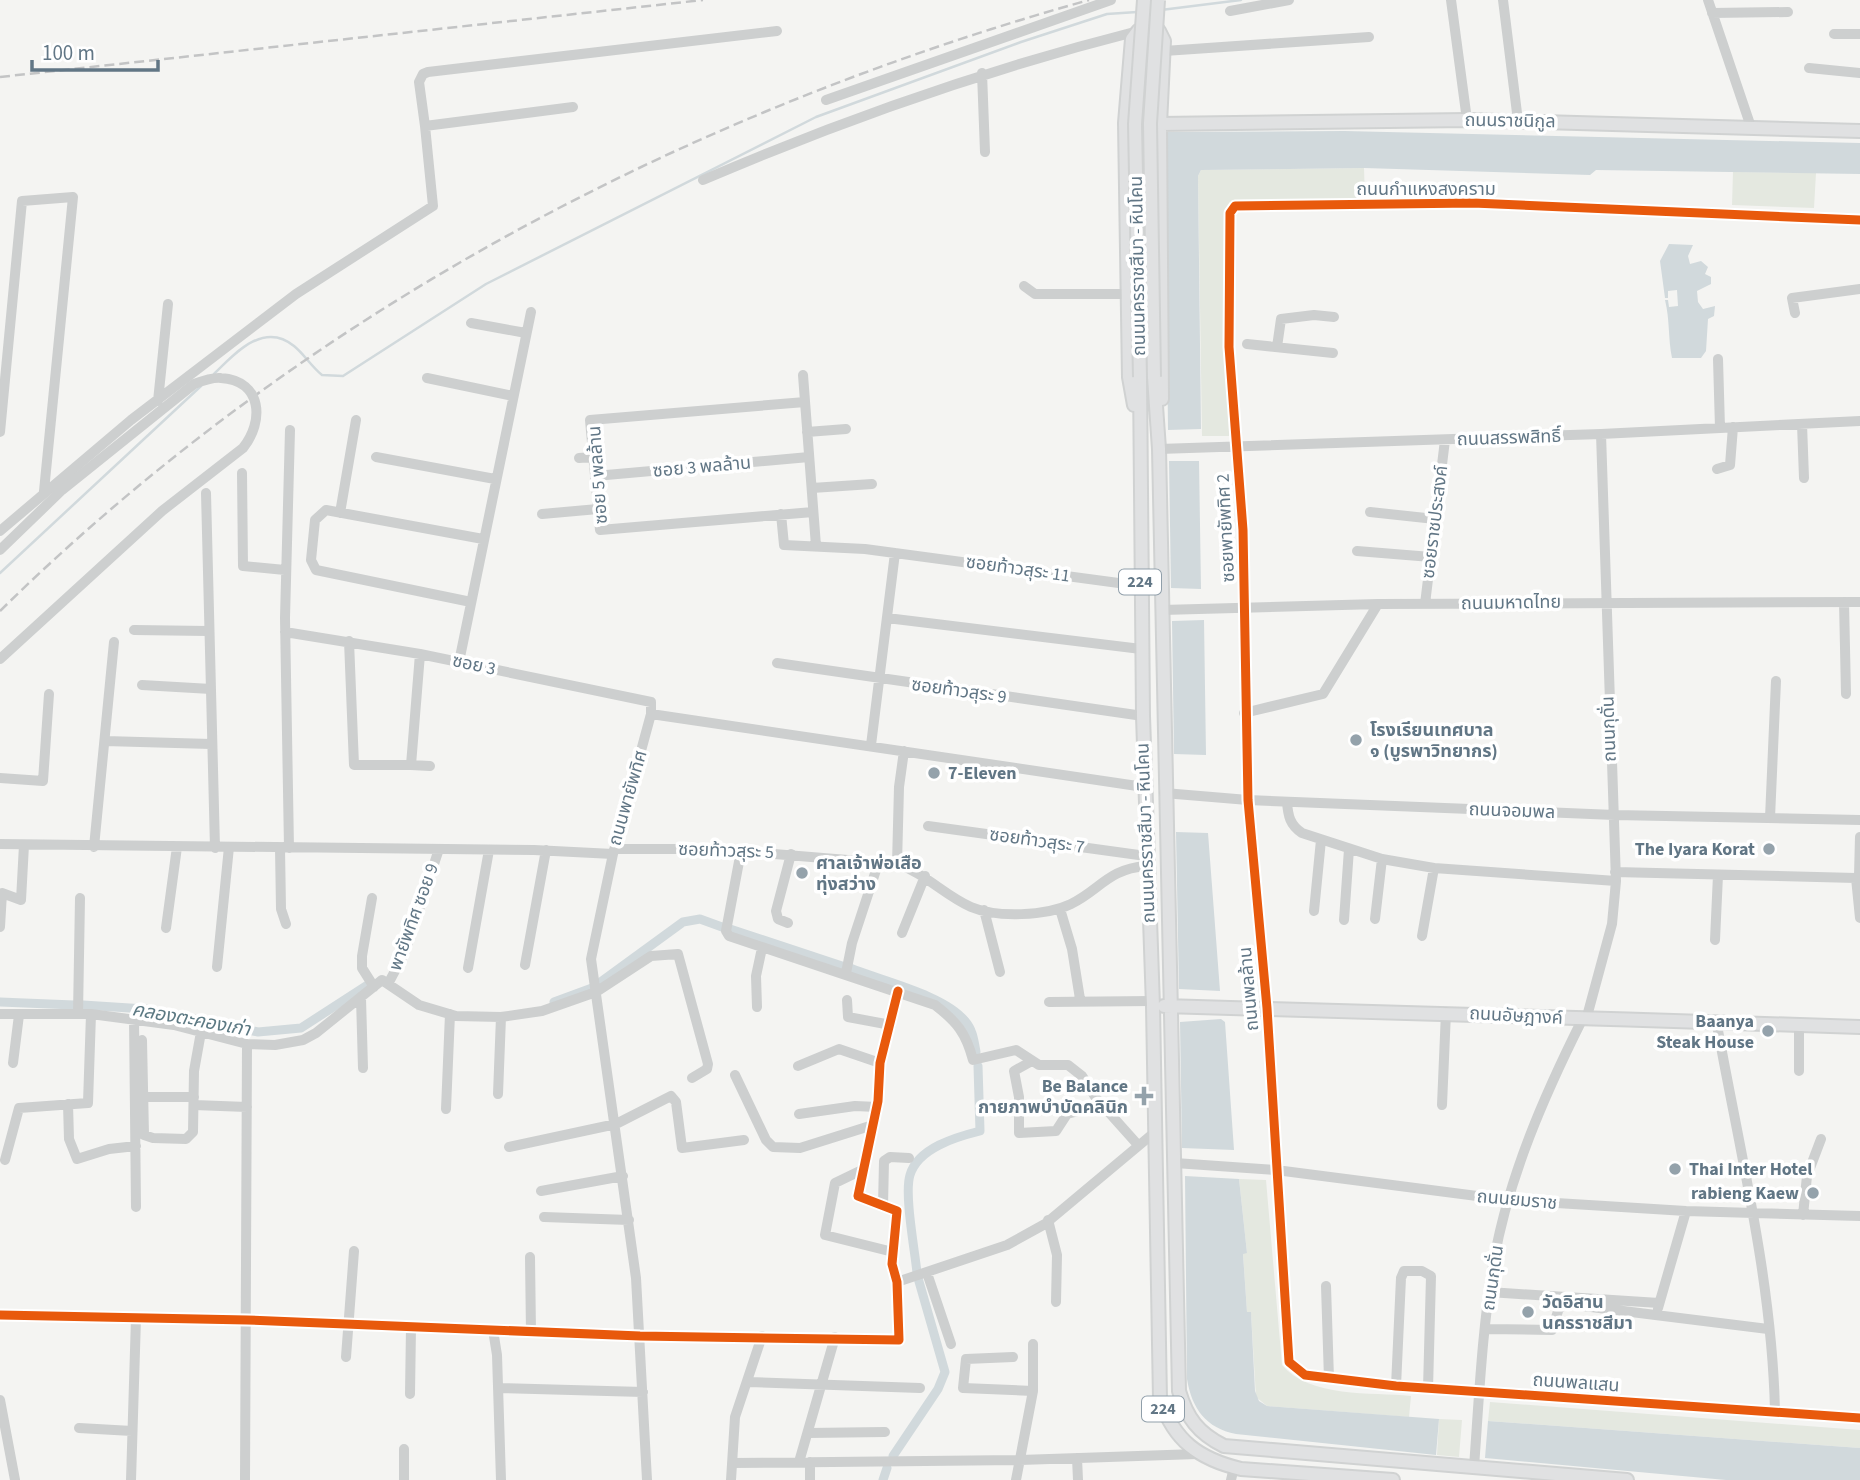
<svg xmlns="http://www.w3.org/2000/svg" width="1860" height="1480" font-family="'Source Sans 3','Noto Sans Thai',sans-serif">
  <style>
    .green { fill: #e4e8e0 }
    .water { fill: #d1d9dc }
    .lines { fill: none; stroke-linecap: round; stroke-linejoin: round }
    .stream { stroke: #d1d9dc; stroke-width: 2.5 }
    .canal { stroke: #d1d9dc; stroke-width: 9 }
    .major-casing { stroke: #d0d2d2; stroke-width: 16 }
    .minor { stroke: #cdcfcf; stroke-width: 10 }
    .major { stroke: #e0e1e2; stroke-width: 12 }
    .rail { stroke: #c3c4c5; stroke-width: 2.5; stroke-dasharray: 10 5; stroke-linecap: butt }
    .major-bridge-casing { stroke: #d0d2d2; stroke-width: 16; stroke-linecap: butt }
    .minor-bridge { stroke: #cdcfcf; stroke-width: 10 }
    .major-bridge { stroke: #e0e1e2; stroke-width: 12 }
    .cycleway-casing { stroke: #fff; stroke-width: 13 }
    .cycleway { stroke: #e8590c; stroke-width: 9 }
    .poi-dot { fill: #94a2ab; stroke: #fff; stroke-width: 2.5 }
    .labels { text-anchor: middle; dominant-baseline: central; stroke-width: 7; stroke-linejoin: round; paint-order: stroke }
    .shield { fill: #fff; stroke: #909faa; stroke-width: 2 }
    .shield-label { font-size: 16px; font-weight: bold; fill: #617685 }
    .street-label { font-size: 18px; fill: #617685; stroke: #fff }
    .poi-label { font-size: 18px; font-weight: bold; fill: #617685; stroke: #fff; text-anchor: start }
    .water-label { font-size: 19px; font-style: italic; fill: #5c7983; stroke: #fff }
  </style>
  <rect width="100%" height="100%" fill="#f4f4f2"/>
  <path class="green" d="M1364 168 1365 199 1236 200 1230 204 1227 212 1229 436H1202L1198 176 1201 170Z
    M1733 172 1816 173 1814 208 1732 205Z
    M1239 1179 1266 1180 1282 1365C1310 1398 1371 1392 1411 1396L1409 1417 1267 1406 1256 1397 1251 1313 1247 1312 1243 1253H1247Z
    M1490 1402 1860 1430V1448L1488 1421Z
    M1439 1419 1462 1420 1459 1457 1437 1455Z"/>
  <path class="water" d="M1344 131 1860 143V174L1596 170 1590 175 1364 168 1201 170 1198 176 1201 429 1168 430 1165 135 1167 132Z
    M1669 244 1693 245 1688 256 1690 264 1701 261 1708 267 1705 274 1711 277V284L1697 291 1698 302 1703 309 1715 306 1714 316 1708 319 1706 351 1701 358H1672C1668 339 1670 320 1665 300H1668L1669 307 1678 306 1677 290 1668 291V298H1665L1660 261Z
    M1169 461H1199L1201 589 1171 588Z
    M1204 620 1206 755 1174 754 1172 621Z
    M1176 832 1208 833 1220 991 1179 989Z
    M1221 1019 1225 1022 1234 1150 1182 1148 1180 1022Z
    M1185 1176 1239 1179 1247 1253 1243 1254 1247 1312H1251L1255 1391 1259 1401 1267 1406 1439 1419 1436 1455 1236 1434C1206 1428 1192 1409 1187 1379Z
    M1488 1421 1860 1448V1480H1726L1485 1458Z"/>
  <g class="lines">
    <path class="stream" d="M1161 10 1241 0
      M214 374C235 353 264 321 294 346 304 354 311 366 322 375L343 376 486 284 816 117 1021 42 1107 14 1137 12
      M0 573 201 386"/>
    <path class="canal" d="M730 929 845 967
      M850 968C882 981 944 995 965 1021 973 1030 974 1041 976 1052
      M598 984 683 922 700 919 722 927
      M0 1002 74 1005
      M554 1002 592 988
      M83 1005 145 1009 258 1032 301 1028 369 984
      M917 1273C915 1251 904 1194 910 1175 918 1148 956 1137 980 1131L978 1066
      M893 1456 938 1389 945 1372 918 1278
      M883 1480 887 1468"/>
    <g class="major-casing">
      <path id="major" d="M1160 124 1467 120 1860 131
        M1140 377 1143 716 1153 1006 1160 1399C1174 1441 1199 1459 1241 1469L1393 1480
        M1154 377 1159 449 1179 1391C1187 1418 1198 1433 1224 1446L1627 1480
        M1134 405 1129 377 1125 123 1132 39 1138 31 1149 27 1159 31 1164 41 1160 124 1162 399
        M1164 1006C1396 1011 1628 1020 1860 1027"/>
    </g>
    <path class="minor" d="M1451 0 1467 120
      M1503 0 1518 121
      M1708 0 1751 127
      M1230 11 1289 0
      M1712 13 1788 12
      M1834 34H1860
      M1164 51 1369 37
      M1809 68 1860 73
      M982 73 985 152
      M826 100 1111 0
      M425 126 419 82 423 74 428 72 777 31
      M703 180C845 119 988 69 1138 31
      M1860 220 1473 203 1235 206 1230 213 1229 347 1243 530 1248 800 1267 1008 1289 1362 1305 1375 1396 1386 1860 1418
      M1024 286 1035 294H1128
      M1795 313 1792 298 1860 289
      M471 323 526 333
      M1247 344 1333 353
      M1277 347 1281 319 1314 315 1334 317
      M1718 359 1720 428
      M803 375 816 546
      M427 378 513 396
      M158 401 168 304
      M805 402 590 420 600 530 813 512
      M1802 424 1804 478
      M0 432 22 201 73 197 44 491
      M807 432 846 429
      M1159 449 1601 434 1860 421
      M376 457 495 479
      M579 458 593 457
      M1717 469 1730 465 1733 427
      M242 473 243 566 285 570
      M595 476 809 457
      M812 488 872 484
      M206 493 215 848
      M1370 512 1435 519
      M340 513 356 420
      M542 514 598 509
      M781 514 784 545 865 549 1141 586
      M0 531 131 420 296 294 433 206 425 126 573 107
      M1357 551 1431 557
      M471 602 316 570 311 560 315 520 326 510 483 539
      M1844 602 1846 694
      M1425 604 1445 440
      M1162 610 1378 604 1860 602
      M887 618 1141 649
      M134 630 208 631
      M285 632 420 654 651 702V714
      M349 641 354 765H411L420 654
      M459 662 531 312
      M777 663 1143 716
      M142 685 211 689
      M1244 713 1323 694 1378 604
      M105 741 211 744
      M871 745 895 553
      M411 765 430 766
      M0 778 43 781 49 694
      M1164 793 1248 800 1615 815 1860 820
      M1287 802C1288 816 1290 825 1302 833L1382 859 1434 868 1616 881
      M1770 818 1776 681
      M928 826 1146 856
      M0 844 534 850 613 854 651 714 1144 787
      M94 847 114 642
      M280 848 281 909 286 924
      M289 848 285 618 290 430
      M615 849H712L897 864C925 873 944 895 971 907 997 918 1046 916 1071 904 1100 890 1108 869 1146 866
      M741 851 726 931 729 936 935 1005C957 1022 966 1033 973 1060L1016 1050 1039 1065H1068L1082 1076 1096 1098 1138 1145
      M613 854 591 959 636 1278 647 1480
      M897 864 899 787 904 751
      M1615 872 1856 878 1859 876 1860 837
      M1856 878 1860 918
      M372 898 362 956V968L374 987
      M1060 909 1072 949 1080 999
      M984 910 1000 972
      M1314 911 1321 840
      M1375 919 1382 859
      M1344 920 1349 849
      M788 923 778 919 776 911 791 854
      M0 927 2 893 21 900 24 845
      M166 928 177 847
      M902 933 925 876
      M1422 936 1434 868
      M1715 940 1718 875
      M525 965 546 850
      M217 967 229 847
      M468 968 489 850
      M846 973 852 943 879 861
      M388 984 405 952 439 849
      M361 998 363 1068
      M847 1000 848 1017 891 1025
      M1049 1002 1152 1001
      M757 1007 756 976 762 948
      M0 1014H91L174 1025 247 1044 275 1045 303 1040 316 1033 382 980 419 1005 456 1016 501 1017 542 1011 596 992 651 956 678 954 708 1064 707 1069 692 1078
      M78 1014 80 898
      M134 1019 136 1207
      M1586 1020 1612 924 1616 881 1601 434
      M1717 1025C1740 1153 1772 1280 1775 1411
      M1799 1025V1071
      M142 1040 144 1135 153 1138 186 1139 193 1132 194 1071 201 1032
      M1032 1061 1014 1071 1019 1097V1133L1056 1131 1067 1114 1102 1105
      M13 1063 19 1015
      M798 1066 839 1049 880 1063
      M735 1075 766 1140 773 1147 800 1148 873 1125
      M498 1094 501 1017
      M143 1097H194
      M68 1104 69 1139 77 1159 109 1149 136 1146
      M194 1105 247 1107
      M1442 1105 1446 1012
      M446 1109 450 1014
      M799 1114 855 1106 877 1107
      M509 1147 616 1124 671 1096 676 1102 682 1148 744 1140
      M5 1160 19 1108 88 1103 91 1014
      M1175 1163 1276 1170 1508 1200 1686 1211 1860 1216
      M864 1169 835 1183 825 1235 893 1252
      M541 1191 623 1176
      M883 1206 884 1161 890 1157 909 1158
      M1803 1215 1807 1176 1821 1139
      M544 1217 629 1220
      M1048 1220 1057 1255 1056 1302
      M530 1257 531 1333
      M927 1273 951 1344
      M897 1282 1007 1245 1045 1224 1155 1132
      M1326 1286 1329 1379
      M1489 1292 1659 1303
      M1658 1308 1686 1211
      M0 1315 247 1320 640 1336 899 1340 897 1282 892 1264 897 1211 858 1196 878 1101 880 1063 898 991
      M1486 1329 1552 1330 1559 1308 1567 1304 1768 1329
      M493 1330 497 1355 501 1480
      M346 1357 354 1251
      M1013 1357 966 1359 963 1388 1033 1391
      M749 1382 920 1388
      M1396 1386 1401 1278 1404 1271H1422L1431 1276 1428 1389
      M499 1388 643 1392
      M410 1394 411 1327
      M0 1400 15 1480
      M79 1428 132 1431
      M808 1433 885 1432
      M1077 1458 1078 1480
      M799 1462 835 1337
      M732 1463 1020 1460 1197 1454
      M1474 1467C1479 1399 1482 1328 1494 1260 1509 1176 1544 1096 1582 1020
      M131 1480 136 1318
      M245 1480 247 1044
      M404 1480V1449
      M731 1480 735 1417 762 1336
      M810 1480V1462
      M1016 1480 1033 1391V1344
      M1231 1480 1234 1467"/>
    <use href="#major" class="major"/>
    <path class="rail" d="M0 77 703 0
      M0 611C302 314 684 113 1089 0"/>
    <g class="major-bridge-casing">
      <path id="major-bridge" d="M1140 377 1135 124 1144 0
        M1154 377 1150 123 1158 0"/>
    </g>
    <path class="minor-bridge" d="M0 550 62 490 194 384C202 381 213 377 221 378 263 381 264 422 243 448L162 511 0 659"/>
    <use href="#major-bridge" class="major-bridge"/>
    <g class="cycleway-casing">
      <path id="cycleway" d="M1860 220 1473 203 1235 206 1230 213 1229 347 1243 530 1248 800 1267 1008 1289 1362 1305 1375 1396 1386 1860 1418
        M0 1315 247 1320 640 1336 899 1340 897 1282 892 1264 897 1211 858 1196 878 1101 880 1063 898 991"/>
    </g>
    <use href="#cycleway" class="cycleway"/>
  </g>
  <g class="poi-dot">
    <circle cx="1356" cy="740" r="7"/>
    <circle cx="934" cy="773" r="7"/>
    <circle cx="1769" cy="849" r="7"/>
    <circle cx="802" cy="873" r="7"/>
    <circle cx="1768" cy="1031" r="7"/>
    <path d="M1140.5 1085.5h7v7h7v7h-7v7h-7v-7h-7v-7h7z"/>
    <circle cx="1675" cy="1169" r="7"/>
    <circle cx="1813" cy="1193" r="7"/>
    <circle cx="1528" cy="1312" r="7"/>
  </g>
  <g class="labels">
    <g class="shield">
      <rect x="1119" y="569.5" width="42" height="25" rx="5"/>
      <rect x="1142" y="1396.5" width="42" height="25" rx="5"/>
    </g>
    <g class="shield-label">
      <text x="1140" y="582">224</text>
      <text x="1163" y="1409">224</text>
    </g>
    <g class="street-label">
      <text transform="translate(1510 121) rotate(1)">ถนนราชนิกูล</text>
      <text x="1426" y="189">ถนนกำแหงสงคราม</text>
      <text transform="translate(1138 266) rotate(-91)">ถนนนครราชสีมา - หินโคน</text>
      <text transform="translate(1509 438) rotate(-2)">ถนนสรรพสิทธิ์</text>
      <text transform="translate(702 467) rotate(-5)">ซอย 3 พลล้าน</text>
      <text transform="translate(598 475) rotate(-94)">ซอย 5 พลล้าน</text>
      <text transform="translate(1435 522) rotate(-83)">ซอยราชประสงค์</text>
      <text transform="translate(1226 528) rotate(-93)">ซอยพายัพทิศ 2</text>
      <text transform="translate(1018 569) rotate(8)">ซอยท้าวสุระ 11</text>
      <text transform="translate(1511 603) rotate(-1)">ถนนมหาดไทย</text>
      <text transform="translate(474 665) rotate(12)">ซอย 3</text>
      <text transform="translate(959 691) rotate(8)">ซอยท้าวสุระ 9</text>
      <text transform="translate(1609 729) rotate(-92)">ถนนกุดั่น</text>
      <text transform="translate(628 798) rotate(-74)">ถนนพายัพทิศ</text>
      <text transform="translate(1512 811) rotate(2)">ถนนจอมพล</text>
      <text transform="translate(1146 833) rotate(-92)">ถนนนครราชสีมา - หินโคน</text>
      <text transform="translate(1037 841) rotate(8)">ซอยท้าวสุระ 7</text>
      <text transform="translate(726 851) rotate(2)">ซอยท้าวสุระ 5</text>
      <text transform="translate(414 917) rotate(-70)">พายัพทิศ ซอย 9</text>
      <text transform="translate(1249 989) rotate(-95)">ถนนพลล้าน</text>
      <text transform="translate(1516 1016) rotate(3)">ถนนอัษฎางค์</text>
      <text transform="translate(1517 1200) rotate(5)">ถนนยมราช</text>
      <text transform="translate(1493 1278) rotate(-82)">ถนนกุดั่น</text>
      <text transform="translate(1576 1383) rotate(4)">ถนนพลแสน</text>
    </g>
    <g class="poi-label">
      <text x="1370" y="730">โรงเรียนเทศบาล<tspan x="1370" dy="21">๑ (บูรพาวิทยากร)</tspan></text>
      <text x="948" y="773">7-Eleven</text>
      <text x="1755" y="849" text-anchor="end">The Iyara Korat</text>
      <text x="816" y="863">ศาลเจ้าพ่อเสือ<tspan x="816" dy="21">ทุ่งสว่าง</tspan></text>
      <text x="1754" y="1021" text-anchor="end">Baanya<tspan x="1754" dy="21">Steak House</tspan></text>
      <text x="1128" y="1086" text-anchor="end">Be Balance<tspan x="1128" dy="21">กายภาพบำบัดคลินิก</tspan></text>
      <text x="1689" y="1169">Thai Inter Hotel</text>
      <text x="1799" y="1193" text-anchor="end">rabieng Kaew</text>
      <text x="1542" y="1302">วัดอิสาน<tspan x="1542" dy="21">นครราชสีมา</tspan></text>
    </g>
    <g class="water-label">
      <text transform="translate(191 1020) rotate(10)">คลองตะคองเก่า</text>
    </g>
  </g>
  <path d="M32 60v10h126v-10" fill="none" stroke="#617685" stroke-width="3.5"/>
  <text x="42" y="60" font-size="21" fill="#617685" stroke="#ffffff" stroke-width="5" paint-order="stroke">100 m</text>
</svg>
